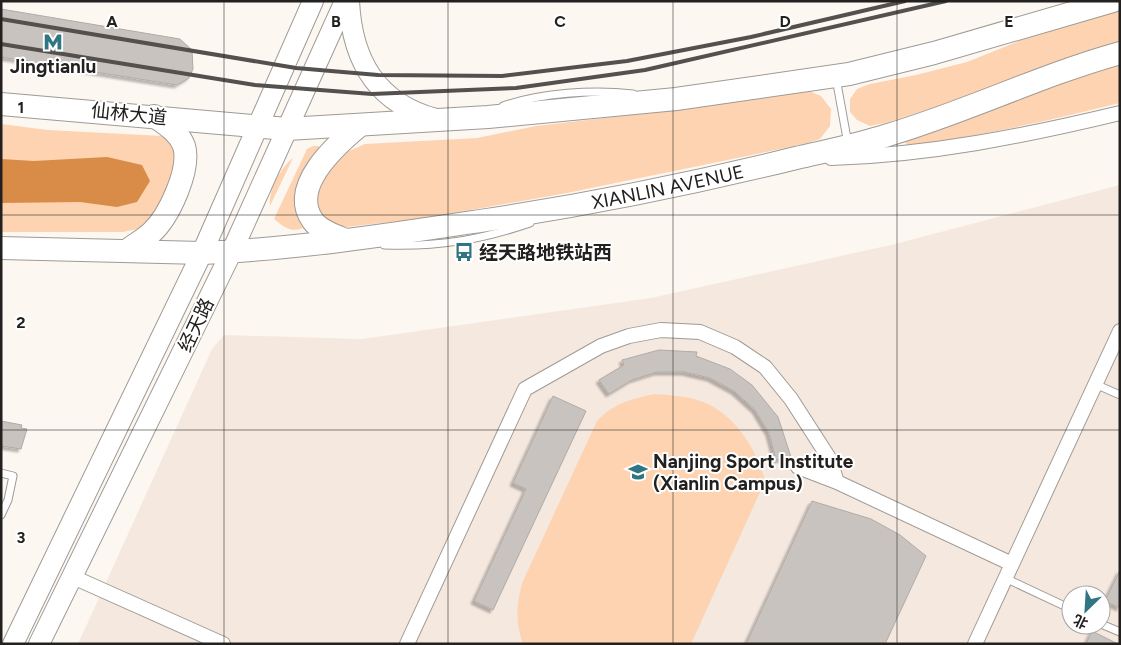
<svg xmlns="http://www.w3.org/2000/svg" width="1121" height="645" font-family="Figtree,'Noto Sans SC',sans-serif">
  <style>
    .built { fill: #f5e8df; fill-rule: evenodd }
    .green { fill: #fdd3b1 }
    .water { fill: #d88c47 }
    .building { fill: #c8c3be; stroke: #b1aba7; filter: url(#shadow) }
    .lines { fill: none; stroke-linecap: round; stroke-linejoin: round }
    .lane-casing { stroke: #9f9a95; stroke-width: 9 }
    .street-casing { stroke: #9f9a95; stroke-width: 16 }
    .secondary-casing { stroke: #9f9a95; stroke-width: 22 }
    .primary-casing { stroke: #9f9a95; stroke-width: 24 }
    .lane { stroke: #fff; stroke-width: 7 }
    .street { stroke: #fff; stroke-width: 14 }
    .secondary { stroke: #fff; stroke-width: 20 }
    .primary { stroke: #fff; stroke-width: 22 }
    .rail { stroke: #53504e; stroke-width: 4 }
    .grid { fill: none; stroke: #23211f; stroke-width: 1; stroke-opacity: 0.55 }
    .labels { text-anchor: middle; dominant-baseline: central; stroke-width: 4; stroke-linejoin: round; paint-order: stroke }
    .poi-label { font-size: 19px; font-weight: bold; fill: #23211f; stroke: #fff; text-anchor: start }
    .street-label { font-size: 19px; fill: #23211f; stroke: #fff }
    .grid-label { font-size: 16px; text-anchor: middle; font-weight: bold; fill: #23211f; stroke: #fff; stroke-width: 4; stroke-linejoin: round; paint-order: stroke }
  </style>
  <defs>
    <filter id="shadow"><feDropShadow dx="-3" dy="3" stdDeviation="1" flood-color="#0004"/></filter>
  </defs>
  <rect width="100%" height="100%" fill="#fdf7f2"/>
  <path class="built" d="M1120 185V644H78L212 349 224 335 362 339 651 298 895 244ZM1071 595H1101V625H1071Z"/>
  <path class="green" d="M1120 9V42L965 98 889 122 870 126 857 120 850 112V99L857 89 870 84 916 75 967 62 1024 39Z
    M1120 63V103C1050 120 980 137 908 145L905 142V137Z
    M807 90 821 96 831 109 830 126 820 139 805 144 567 193 426 218 346 227 332 225 315 207 320 177 333 158 365 144 477 138 536 126 690 108Z
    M1 124 48 130 163 136 174 143 180 168 154 218 142 228 123 232H1Z
    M313 146H318L322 149 304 227C293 234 283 227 274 219L307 149Z
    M293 158 270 206C268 191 281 167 293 158Z
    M654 394C671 395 688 396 703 402 735 414 757 450 765 481L691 644H523C515 622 516 603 523 581L597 421C613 404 631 399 654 394Z"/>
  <path class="water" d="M107 157 142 165 150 181 137 202 117 207 80 202 1 203V159L34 161Z"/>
  <path class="building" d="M1 9 180 39 192 50 193 69 189 78 177 85 1 57Z
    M659 350 697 352 696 356 730 369 752 385 778 417 791 457 776 460 769 433 755 410 734 391 710 378 684 372H657L632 380 609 394 599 380 624 365 622 360Z
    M553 396 586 411 493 610 474 601 526 489 513 483Z
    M1 421 22 425 21 428 27 429 21 449 1 446Z
    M812 501 871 519 900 535 926 556 885 644H746Z
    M1120 570V608L1105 601Z
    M1092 631 1118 644H1086Z"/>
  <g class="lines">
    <g class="lane-casing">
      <path id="lane" d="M836 78 848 144
        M503 106C541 93 593 89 633 94
        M384 245C438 247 480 240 530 223
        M1095 384 1120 395
        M1 473 13 476 8 500 1 515
        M1005 578 1071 609
        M1101 624 1120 632"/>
    </g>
    <g class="street-casing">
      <path id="street" d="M831 158C930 155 1024 136 1120 113
        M798 467 837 482 1012 564
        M73 577 223 644
        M407 644 525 389 601 346 629 336 661 330 700 332 735 347 765 367 791 399 829 458 837 482
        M975 644 1120 331"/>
    </g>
    <g class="secondary-casing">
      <path id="secondary" d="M349 1C352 60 376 103 436 119
        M13 644 202 253 313 1
        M39 644 232 251 345 1"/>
    </g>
    <g class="primary-casing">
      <g id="primary">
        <path d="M1 104 287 129 488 117 676 99 849 74 934 53 1113 1"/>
        <path d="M346 240C336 236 320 231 313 221 288 187 336 145 359 126"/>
        <path id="s1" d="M1 248 202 253C296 249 387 235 480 221 586 205 691 184 796 158 826 151 858 145 888 135 966 112 1041 75 1120 53"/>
        <path d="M129 249C136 244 144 239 151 233 169 217 191 169 184 146 179 132 165 124 154 116"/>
      </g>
    </g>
    <use href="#lane" class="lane"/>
    <use href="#street" class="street"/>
    <use href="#secondary" class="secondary"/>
    <use href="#primary" class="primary"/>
    <path class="rail" d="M1 19 296 68 378 75 502 76 627 61 751 37 905 1
      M1 44 255 85 372 94 516 88 645 70 946 1"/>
  </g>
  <path class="grid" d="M224 1V644M448 1V644M673 1V644M897 1V644M1 215H1120M1 430H1120"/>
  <defs>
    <g id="metro-bare" transform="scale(1.5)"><path d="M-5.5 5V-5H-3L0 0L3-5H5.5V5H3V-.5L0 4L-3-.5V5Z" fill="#2f7682" stroke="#fff" stroke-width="2.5" paint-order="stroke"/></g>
    <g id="bus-bare" transform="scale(1.5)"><path d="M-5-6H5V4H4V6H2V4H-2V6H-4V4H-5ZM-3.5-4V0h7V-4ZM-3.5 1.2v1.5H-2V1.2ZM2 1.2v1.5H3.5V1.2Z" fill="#2f7682" stroke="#fff" stroke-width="2.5" paint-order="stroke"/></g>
    <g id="university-bare" transform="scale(1.5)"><path d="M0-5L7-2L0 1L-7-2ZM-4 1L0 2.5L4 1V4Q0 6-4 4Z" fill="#2f7682" stroke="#fff" stroke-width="2.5" paint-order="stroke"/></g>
  </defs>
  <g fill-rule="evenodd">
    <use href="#metro-bare" x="53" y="42"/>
    <use href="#bus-bare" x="464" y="252"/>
    <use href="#university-bare" x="638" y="472"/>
  </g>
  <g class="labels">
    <g class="poi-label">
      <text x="53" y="66" text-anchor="middle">Jingtianlu</text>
      <text x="479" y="252">经天路地铁站西</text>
      <text x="653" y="461">Nanjing Sport Institute<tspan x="653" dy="22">(Xianlin Campus)</tspan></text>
    </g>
    <g class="street-label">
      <text transform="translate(129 114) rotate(6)">仙林大道</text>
      <text stroke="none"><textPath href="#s1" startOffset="672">XIANLIN AVENUE</textPath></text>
      <text transform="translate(196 325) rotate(-65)">经天路</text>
    </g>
  </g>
  <g class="grid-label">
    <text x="112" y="27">A</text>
    <text x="336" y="27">B</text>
    <text x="560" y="27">C</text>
    <text x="785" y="27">D</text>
    <text x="1009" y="27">E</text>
    <text x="21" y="113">1</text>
    <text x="21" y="328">2</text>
    <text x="21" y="543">3</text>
  </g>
  <rect width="1121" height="645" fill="none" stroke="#23211f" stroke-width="5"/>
  <g transform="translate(1086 610) rotate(205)"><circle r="24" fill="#ffffff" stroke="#a7a6a5"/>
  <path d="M0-4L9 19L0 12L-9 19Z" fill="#2f7682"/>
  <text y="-8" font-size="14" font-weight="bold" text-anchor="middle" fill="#23211f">北</text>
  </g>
</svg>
